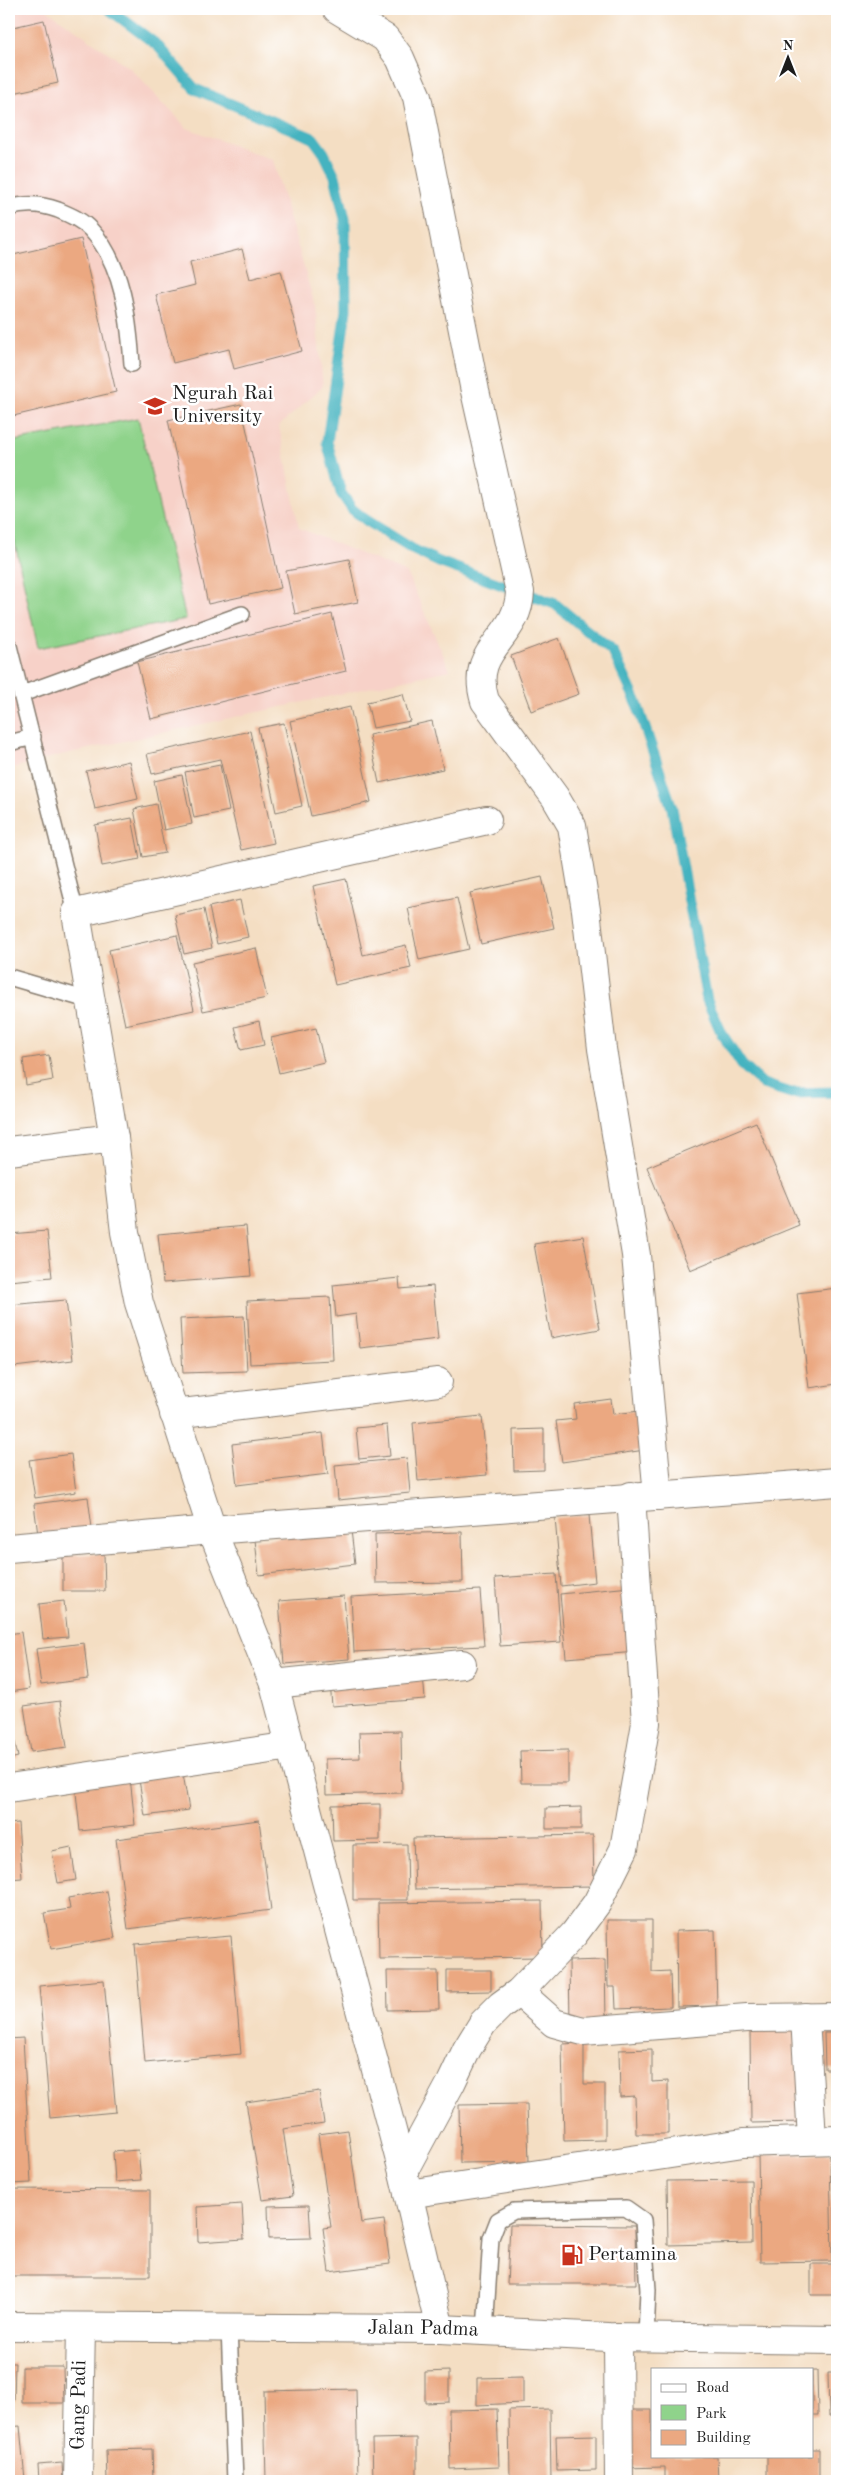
<svg xmlns="http://www.w3.org/2000/svg" width="846" height="2490" font-family="'Old Standard TT',serif">
  <style>
    .built { fill: #f7d1c8 }
    .green { fill: #8fd38b; stroke: #567854 }
    .lines { fill: none; stroke-linecap: round; stroke-linejoin: round }
    .stream { stroke: #45b3c0; stroke-width: 11 }
    .building { fill: #eba881 }
    .service-casing { stroke: #887d70; stroke-width: 18 }
    .minor-casing { stroke: #887d70; stroke-width: 30 }
    .tertiary-casing { stroke: #887d70; stroke-width: 30 }
    .service { stroke: #fff; stroke-width: 15 }
    .minor { stroke: #fff; stroke-width: 28 }
    .tertiary { stroke: #fff; stroke-width: 28 }
    .labels { text-anchor: middle; dominant-baseline: central; stroke-width: 5; stroke-linejoin: round; paint-order: stroke }
    .poi-label { font-size: 20px; fill: #1c1c1c; stroke: #fff; text-anchor: start }
    .street-label { font-size: 20px; fill: #1c1c1c; stroke: #fff }
  </style>
  <rect width="100%" height="100%" fill="#fff"/>
  <filter id="ink" filterUnits="userSpaceOnUse"><feTurbulence type="fractalNoise" baseFrequency=".02" numOctaves="2"/><feDisplacementMap in="SourceGraphic" scale="10" xChannelSelector="R" yChannelSelector="G"/><feConvolveMatrix kernelMatrix="1 2 1 2 8 2 1 2 1" color-interpolation-filters="sRGB"/></filter>
  <filter id="wash" filterUnits="userSpaceOnUse"><feTurbulence type="fractalNoise" baseFrequency=".0096" numOctaves="4" result="noise"/><feDisplacementMap in="SourceGraphic" scale="20" xChannelSelector="R" yChannelSelector="G"/><feGaussianBlur stdDeviation="1.12" result="paint"/><feColorMatrix in="noise" values="0 0 0 0 0 0 0 0 0 0 0 0 0 0 0 0 0 1.4 0 .05"/><feComposite in="paint" operator="in"/></filter>
  <g filter="url(#wash)">
    <rect width="100%" height="100%" fill="#f4dec3"/>
    <path class="built" d="M24 9H46L130 68 187 128 273 160 315 306 323 386 279 426 299 528 407 573 450 670 61 755 9 769V11Z"/>
    <path class="green" d="M138 418 186 619 38 648 9 516V442Z"/>
    <g class="lines">
      <path class="stream" d="M109 9 157 45 195 89 313 138 324 153 335 176 345 219 346 310 327 442 341 493 352 509 366 520 412 549 439 562 555 604 613 652 636 701 672 808 707 1000 722 1034 742 1065 763 1084 791 1093 837 1092"/>
    </g>
    <g id="blocks">
      <path class="building" d="M44 20 58 83 9 94V28Z
        M81 239 116 392 9 417V256Z
        M242 249 250 279 281 271 302 351 234 369 229 349 173 363 156 295 195 285 190 262Z
        M241 404 281 588 208 604 168 420Z
        M349 559 358 602 295 614 286 571Z
        M332 614 346 671 151 719 137 662Z
        M559 638 579 694 531 711 511 656Z
        M403 694 410 721 373 728 367 702Z
        M350 707 371 802 311 816 290 721Z
        M432 721 443 769 379 783 369 735Z
        M284 723 302 806 276 812 258 728Z
        M250 731 274 843 241 850 220 759 152 774 147 754Z
        M129 761 138 799 95 809 86 771Z
        M220 765 229 811 194 818 185 772Z
        M182 775 192 824 164 830 154 781Z
        M156 804 165 853 143 857 134 809Z
        M9 806 13 823 9 824Z
        M132 818 140 859 102 866 95 825Z
        M542 877 554 928 481 944 470 893Z
        M346 879 363 955 406 945 411 968 335 985 313 886Z
        M457 898 469 949 419 960 408 908Z
        M240 900 248 937 217 944 209 907Z
        M204 909 212 948 184 954 175 915Z
        M177 935 194 1010 125 1025 109 950Z
        M256 948 267 998 203 1011 192 962Z
        M259 1021 264 1045 241 1050 235 1027Z
        M316 1028 324 1062 279 1073 271 1038Z
        M49 1055 53 1080 26 1085 23 1059Z
        M756 1122 799 1225 690 1270 647 1167Z
        M246 1226 251 1276 163 1283 158 1234Z
        M47 1231 52 1277 9 1281V1234Z
        M583 1236 600 1329 551 1338 534 1244Z
        M399 1278 400 1289 433 1286 438 1339 360 1348 356 1314 336 1317 333 1285Z
        M837 1288V1384L809 1388 797 1293Z
        M330 1297 333 1360 250 1364 247 1301Z
        M66 1300 73 1360 14 1367 9 1305Z
        M244 1316 247 1371 183 1373 180 1319Z
        M611 1399 613 1414 640 1411 645 1450 562 1462 556 1421 576 1419 574 1404Z
        M482 1416 487 1475 418 1481 413 1423Z
        M387 1425 390 1456 359 1459 356 1428Z
        M544 1429V1470L514 1471 513 1430Z
        M323 1433 328 1474 237 1485 232 1444Z
        M71 1454 76 1492 35 1498 29 1460Z
        M407 1458 410 1493 338 1500 335 1465Z
        M88 1497 92 1528 38 1535 34 1504Z
        M589 1515 595 1582 561 1586 555 1518Z
        M9 1519 12 1537H9Z
        M351 1530 355 1564 259 1575 255 1540Z
        M462 1532 463 1582 376 1583 375 1534Z
        M104 1554 105 1591H63V1555Z
        M556 1574 561 1642 500 1646 495 1578Z
        M630 1587 636 1652 566 1658 560 1594Z
        M480 1590 484 1646 354 1652 351 1597Z
        M344 1596 349 1659 284 1664 279 1601Z
        M64 1601 68 1637 43 1639 39 1604Z
        M21 1632 29 1689 9 1692V1634Z
        M84 1643 88 1679 41 1685 36 1649Z
        M423 1674 425 1699 332 1706 330 1682Z
        M60 1701 67 1747 31 1752 24 1706Z
        M9 1714 18 1757 9 1759Z
        M401 1731 402 1793 326 1795 325 1759 360 1758 359 1732Z
        M568 1750V1783H521L520 1751Z
        M182 1767 189 1810 145 1816 138 1774Z
        M130 1777 135 1825 80 1831 75 1783Z
        M380 1804V1840L333 1841 332 1805Z
        M581 1807V1829H546V1808Z
        M259 1820 271 1910 128 1929 116 1839Z
        M18 1823 22 1878 9 1879V1824Z
        M593 1835 594 1886 415 1889 413 1838Z
        M407 1844 408 1900H353V1845Z
        M71 1847 76 1880 58 1883 52 1851Z
        M107 1891 115 1938 51 1949 44 1913 70 1909 68 1898Z
        M542 1901 543 1957 379 1959 378 1903Z
        M607 1920H652V1972L670 1971 671 2007 616 2009 615 1987H608Z
        M715 1930 717 2006 677 2007 676 1931Z
        M231 1936 241 2054 145 2063 135 1944Z
        M605 1960 606 2021 570 2022 569 1961Z
        M447 1970H491V1991L447 1992Z
        M387 1971H438L439 2009 388 2010Z
        M104 1980 116 2112 50 2118 39 1986Z
        M801 2029 803 2122 751 2123 750 2031Z
        M824 2033H837V2069H825Z
        M23 2038 31 2183 9 2184V2039Z
        M584 2043V2084H605V2140L564 2141 562 2044Z
        M652 2049V2082L668 2081V2134H636L635 2096 620 2097 619 2050Z
        M319 2091 324 2123 283 2129 293 2196 262 2200 246 2102Z
        M527 2104 529 2162 460 2163 459 2105Z
        M348 2130 361 2223 384 2220 390 2264 329 2272 323 2228 331 2227 318 2134Z
        M138 2150 141 2180 115 2182 113 2152Z
        M830 2154 832 2261 760 2262 758 2155Z
        M751 2180 752 2243 668 2245 667 2181Z
        M9 2189 150 2190V2276H9Z
        M834 2189H837V2257H836Z
        M242 2204 244 2239 198 2242 197 2207Z
        M309 2205 311 2238 269 2239 268 2206Z
        M510 2225 635 2226 636 2284H507Z
        M811 2264H837V2295H811Z
        M9 2363H15L14 2401H9Z
        M22 2367H63L64 2403H22Z
        M449 2371V2402L425 2403V2372Z
        M812 2371H817L818 2415H812Z
        M828 2373H837V2416H829Z
        M523 2377V2403L477 2405V2378Z
        M356 2389 358 2481H266L264 2391Z
        M497 2409 499 2467 450 2469 449 2410Z
        M550 2409 551 2481H510L509 2410Z
        M621 2410H652V2456H717L718 2481H665V2467L623 2468Z
        M20 2426 25 2481H9V2427Z
        M596 2435V2470L557 2471 556 2436Z
        M417 2438V2481H373L372 2439Z
        M152 2449 153 2481H107L106 2450Z
        M812 2449H819V2481H767V2456H812Z
        M62 2463 63 2481H39L38 2465Z"/>
    </g>
  </g>
  <g filter="url(#ink)">
    <use href="#blocks" fill-opacity="0" stroke="#887d70" stroke-width="1"/>
    <g class="lines">
      <g class="service-casing">
        <path id="service" d="M9 208C25 203 42 204 58 210 70 215 82 220 91 230 123 264 129 320 132 364
          M9 646 76 913
          M22 694 242 614
          M9 743 33 737
          M9 977 91 1001
          M229 2328 235 2481
          M485 2331 491 2238 498 2220 514 2211 626 2208 643 2220 648 2290 646 2337"/>
      </g>
      <g class="minor-casing">
        <g id="minor">
          <path d="M337 9 385 38 400 58 417 97 475 391 520 592C518 641 468 647 485 701L555 797 572 826 586 910 602 1049 636 1255 658 1496"/>
          <path d="M9 1151 114 1138"/>
          <path d="M174 1414 438 1382"/>
          <path d="M9 1548 212 1530 837 1482"/>
          <path d="M274 1684 462 1664"/>
          <path d="M9 1788 291 1746"/>
          <path d="M519 1992 554 2023 583 2031 747 2018 837 2017"/>
          <path d="M805 2017 812 2140"/>
          <path d="M403 2172 451 2083 467 2049 483 2023 501 2005 519 1992 574 1934 597 1903 624 1849 646 1723 631 1496"/>
          <path d="M408 2194 743 2143 837 2140"/>
          <path d="M440 2329 403 2172 274 1684 212 1530 139 1303 125 1232 114 1138 76 913 487 820"/>
          <path d="M618 2337 619 2481"/>
          <path id="s1" d="M78 2481 81 2328"/>
        </g>
      </g>
      <g class="tertiary-casing">
        <g id="tertiary">
          <path id="s2" d="M9 2326 440 2329 609 2337 837 2340"/>
        </g>
      </g>
      <use href="#service" class="service"/>
      <use href="#minor" class="minor"/>
      <use href="#tertiary" class="tertiary"/>
    </g>
  </g>
  <defs>
    <g id="university-bare" transform="scale(1.725)"><path d="M0-5L7-2L0 1L-7-2ZM-4 1L0 2.5L4 1V4Q0 6-4 4Z" fill="#c8321e" stroke="#fff" stroke-width="2.5" paint-order="stroke"/></g>
    <g id="fuel-bare" transform="scale(1.725)"><path d="M-5.5-6h7V0h2V4h1.3V-2.5L3-4.5l.8-.8L6-3V5H2.5V1h-1V6h-7ZM-4.2-4.7v3.2H.2V-4.7Z" fill="#c8321e" stroke="#fff" stroke-width="2.5" paint-order="stroke"/></g>
  </defs>
  <g fill-rule="evenodd">
    <use href="#university-bare" x="155" y="406"/>
    <use href="#fuel-bare" x="572" y="2255"/>
  </g>
  <g class="labels">
    <g class="poi-label">
      <text x="172" y="394">Ngurah Rai<tspan x="172" dy="23">University</tspan></text>
      <text x="588" y="2255">Pertamina</text>
    </g>
    <g class="street-label">
      <text stroke="none"><textPath href="#s2" startOffset="414">Jalan Padma</textPath></text>
      <text stroke="none"><textPath href="#s1" startOffset="76">Gang Padi</textPath></text>
    </g>
  </g>
  <rect width="846" height="2490" fill="none" stroke="#fff" stroke-width="30"/>
  <rect x="651" y="2368" width="162" height="90" fill="#ffffff" stroke="#a4a4a4"/>
  <rect x="661" y="2384" width="25" height="8" fill="#ffffff" stroke="#a4a4a4"/>
  <text x="696" y="2392" font-size="15" fill="#1c1c1c">Road</text>
  <rect x="661" y="2405" width="25" height="15" fill="#8fd38b" stroke="#a4a4a4"/>
  <text x="696" y="2418" font-size="15" fill="#1c1c1c">Park</text>
  <rect x="661" y="2430" width="25" height="15" fill="#eba881" stroke="#a4a4a4"/>
  <text x="696" y="2442" font-size="15" fill="#1c1c1c">Building</text>
  <g transform="translate(788 58)" stroke="#ffffff" stroke-width="4" paint-order="stroke">
  <path d="M0-4L9 19L0 12L-9 19Z" fill="#1c1c1c"/>
  <text y="-8" font-size="14" font-weight="bold" text-anchor="middle" fill="#1c1c1c">N</text>
  </g>
</svg>
